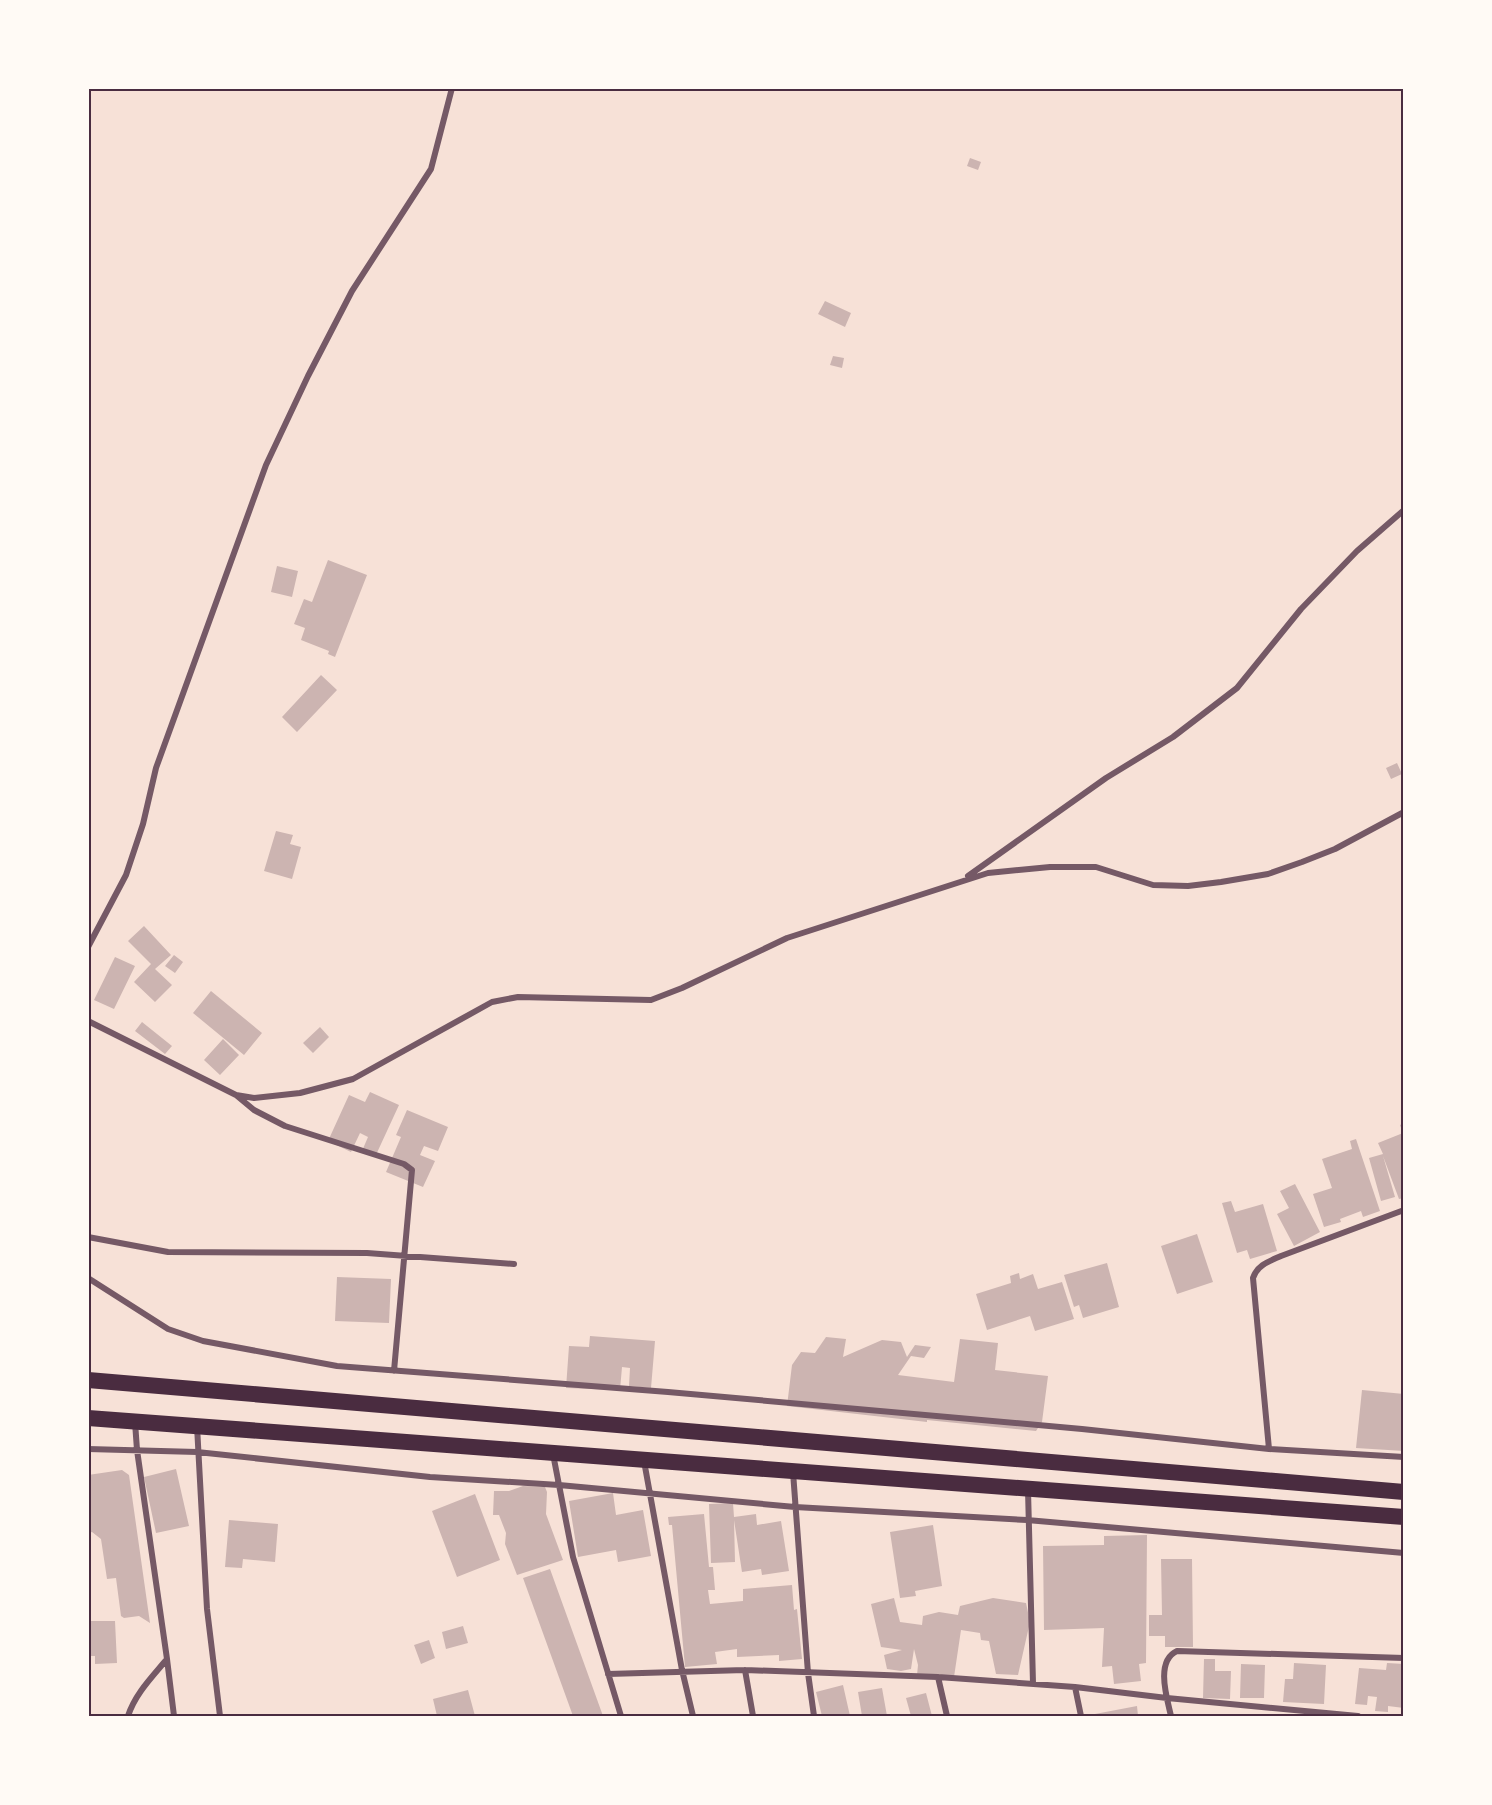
<svg xmlns="http://www.w3.org/2000/svg" width="1492" height="1805" font-family="Karla,sans-serif">
  <style>
    .building { fill: #ccb4b1 }
    .lines { fill: none; stroke-linecap: round; stroke-linejoin: round }
    .minor { stroke: #755966; stroke-width: 6 }
    .trunk { stroke: #4a2c40; stroke-width: 16 }
    .neatline { fill: none; stroke: #4a2c40; stroke-width: 2 }
  </style>
  <rect width="100%" height="100%" fill="#f7e1d7"/>
  <path class="building" d="M970 158 981 162 978 170 967 166Z
    M825 301 851 313 845 327 818 314Z
    M833 356 844 358 842 368 830 365Z
    M328 560 367 575 335 657 328 654 329 651 301 640 305 628 294 624 304 599 312 602Z
    M277 566 298 571 292 597 271 592Z
    M321 675 337 690 297 732 282 717Z
    M1397 763 1402 774 1391 779 1386 768Z
    M276 831 293 835 290 844 301 847 292 879 264 871Z
    M144 926 171 955 155 969 172 985 155 1002 134 982 151 964 128 941Z
    M174 955 183 962 175 973 165 966Z
    M115 957 135 966 114 1009 94 1000Z
    M211 991 262 1033 244 1055 193 1013Z
    M142 1022 172 1046 165 1054 135 1031Z
    M320 1027 329 1037 313 1053 303 1043Z
    M223 1039 239 1055 220 1075 204 1060Z
    M370 1092 399 1105 375 1157 362 1151 368 1137 360 1133 351 1152 328 1141 349 1095 365 1102Z
    M407 1110 448 1127 438 1151 424 1146 420 1155 435 1161 423 1187 386 1172 401 1137 396 1135Z
    M1404 1123V1198L1399 1199 1383 1156 1395 1197 1381 1201 1369 1158 1383 1154 1378 1143 1403 1133 1400 1125Z
    M1356 1139 1380 1211 1363 1217 1361 1211 1340 1219 1341 1222 1324 1227 1313 1194 1332 1188 1322 1159 1352 1149 1350 1141Z
    M1295 1184 1320 1232 1294 1246 1277 1214 1289 1208 1280 1191Z
    M1231 1201 1235 1212 1263 1204 1277 1251 1250 1259 1247 1250 1237 1253 1222 1203Z
    M1197 1234 1213 1282 1177 1294 1161 1246Z
    M1107 1263 1119 1307 1083 1318 1079 1305 1074 1307 1064 1275Z
    M1019 1273 1020 1279 1033 1274 1038 1289 1062 1282 1074 1319 1035 1331 1030 1316 987 1330 976 1294 1011 1283 1010 1276Z
    M337 1277 391 1279 389 1323 335 1321Z
    M590 1336 655 1341 651 1388 629 1386 630 1368 622 1367 620 1390 566 1388 569 1346 589 1347Z
    M826 1337 846 1339 843 1357 882 1340 901 1342 907 1357 915 1345 931 1347 924 1358 911 1356 898 1375 954 1382 960 1339 998 1343 995 1370 1048 1376 1042 1422 1036 1431 927 1420V1422L787 1406 792 1365 801 1352 815 1353Z
    M1362 1390 1404 1394V1451L1356 1448Z
    M176 1469 189 1526 156 1533 144 1477Z
    M122 1470 129 1475 150 1623 139 1616 124 1618 121 1616 116 1578 107 1579 101 1539 92 1532 88 1533V1475Z
    M523 1486 545 1487 547 1492 546 1514 563 1560 517 1575 505 1544 506 1533 499 1515H493L494 1491H509Z
    M613 1493 616 1515 643 1510 651 1556 618 1562 616 1550 578 1557 569 1501Z
    M475 1494 500 1560 457 1577 432 1511Z
    M733 1503 734 1517 756 1514 757 1525 781 1521 789 1571 762 1575 761 1569 742 1572 734 1520 735 1562 711 1563 709 1504Z
    M704 1514 709 1567H713L715 1590H708L710 1604 743 1601V1589L792 1585 794 1610 797 1609 802 1659 779 1661V1655L737 1657V1649L715 1652 717 1664 685 1667 672 1525H669L668 1517Z
    M229 1520 278 1524 275 1562 243 1559 242 1568 225 1567Z
    M933 1525 942 1586 915 1591 916 1596 900 1598 890 1532Z
    M1147 1535 1146 1663 1139 1664 1141 1681 1114 1684 1112 1666 1102 1667 1104 1628 1044 1630 1043 1546 1104 1545V1536Z
    M1161 1559H1192L1193 1647H1165V1636H1149V1615H1162Z
    M550 1569 603 1716H573L523 1578Z
    M894 1598 900 1622 922 1625 923 1616 939 1612 958 1615 960 1606 993 1598 1026 1603 1030 1622 1018 1675 996 1674 989 1641 981 1640 980 1633 961 1630 954 1677 931 1674 930 1677 917 1675 918 1665 914 1649 911 1669 901 1671 887 1669 884 1655 902 1650 881 1647 871 1604Z
    M88 1621H115L117 1663 95 1664V1656H88Z
    M463 1626 468 1643 446 1649 442 1632Z
    M429 1640 435 1658 421 1664 414 1645Z
    M1204 1659H1215V1671H1231L1230 1699 1203 1698Z
    M1294 1663 1326 1665 1324 1704 1283 1702 1285 1679H1293Z
    M1387 1663 1404 1664V1708L1388 1706V1712L1375 1711 1377 1697 1368 1696 1367 1705 1355 1704 1359 1668 1386 1670Z
    M1241 1664 1265 1665 1264 1698H1240Z
    M843 1685 850 1716H822L816 1692Z
    M882 1688 887 1716H862L858 1692Z
    M468 1690 475 1716H437L433 1699Z
    M926 1693 932 1716H911L906 1698Z
    M1137 1706 1138 1716H1096L1095 1714Z"/>
  <g class="lines">
    <path class="minor" d="M968 876 1106 778 1173 737 1237 688 1301 609 1357 551 1404 510
      M88 947 126 875 143 824 156 768 266 465 308 376 352 291 431 169 452 88
      M88 1021 236 1095 254 1098 300 1093 353 1079 492 1002 518 997 651 1000 682 988 787 938 988 873 1050 867H1096L1153 885 1188 886 1221 882 1268 874 1302 862 1335 849 1404 812
      M236 1095 254 1110 285 1126 404 1164 412 1170 394 1371
      M88 1237 168 1252 367 1253 514 1264
      M88 1278 168 1329 203 1341 337 1366 668 1392 1082 1429 1269 1449 1404 1457
      M197 1426 207 1609 220 1716
      M88 1449 197 1452 430 1477 559 1485 795 1507 1027 1520 1404 1553
      M1269 1449 1253 1278C1257 1265 1270 1261 1281 1256L1404 1210
      M553 1454 573 1557 621 1716
      M644 1461 682 1670 693 1716
      M793 1472 808 1673 814 1716
      M1028 1490 1033 1683
      M167 1659 174 1716
      M745 1670 753 1716
      M608 1674 745 1670 938 1677 1075 1687 1167 1698 1358 1716
      M938 1677 947 1716
      M1075 1687 1081 1716
      M128 1716C135 1694 152 1677 167 1659L137 1450 135 1422
      M1171 1716C1167 1698 1155 1661 1177 1651L1404 1658"/>
    <path class="trunk" d="M88 1380 1404 1492
      M88 1418 1404 1517"/>
  </g>
  <rect width="1492" height="1805" fill="none" stroke="#fffaf5" stroke-width="180"/>
  <rect x="90" y="90" width="1312" height="1625" class="neatline"/>
</svg>
